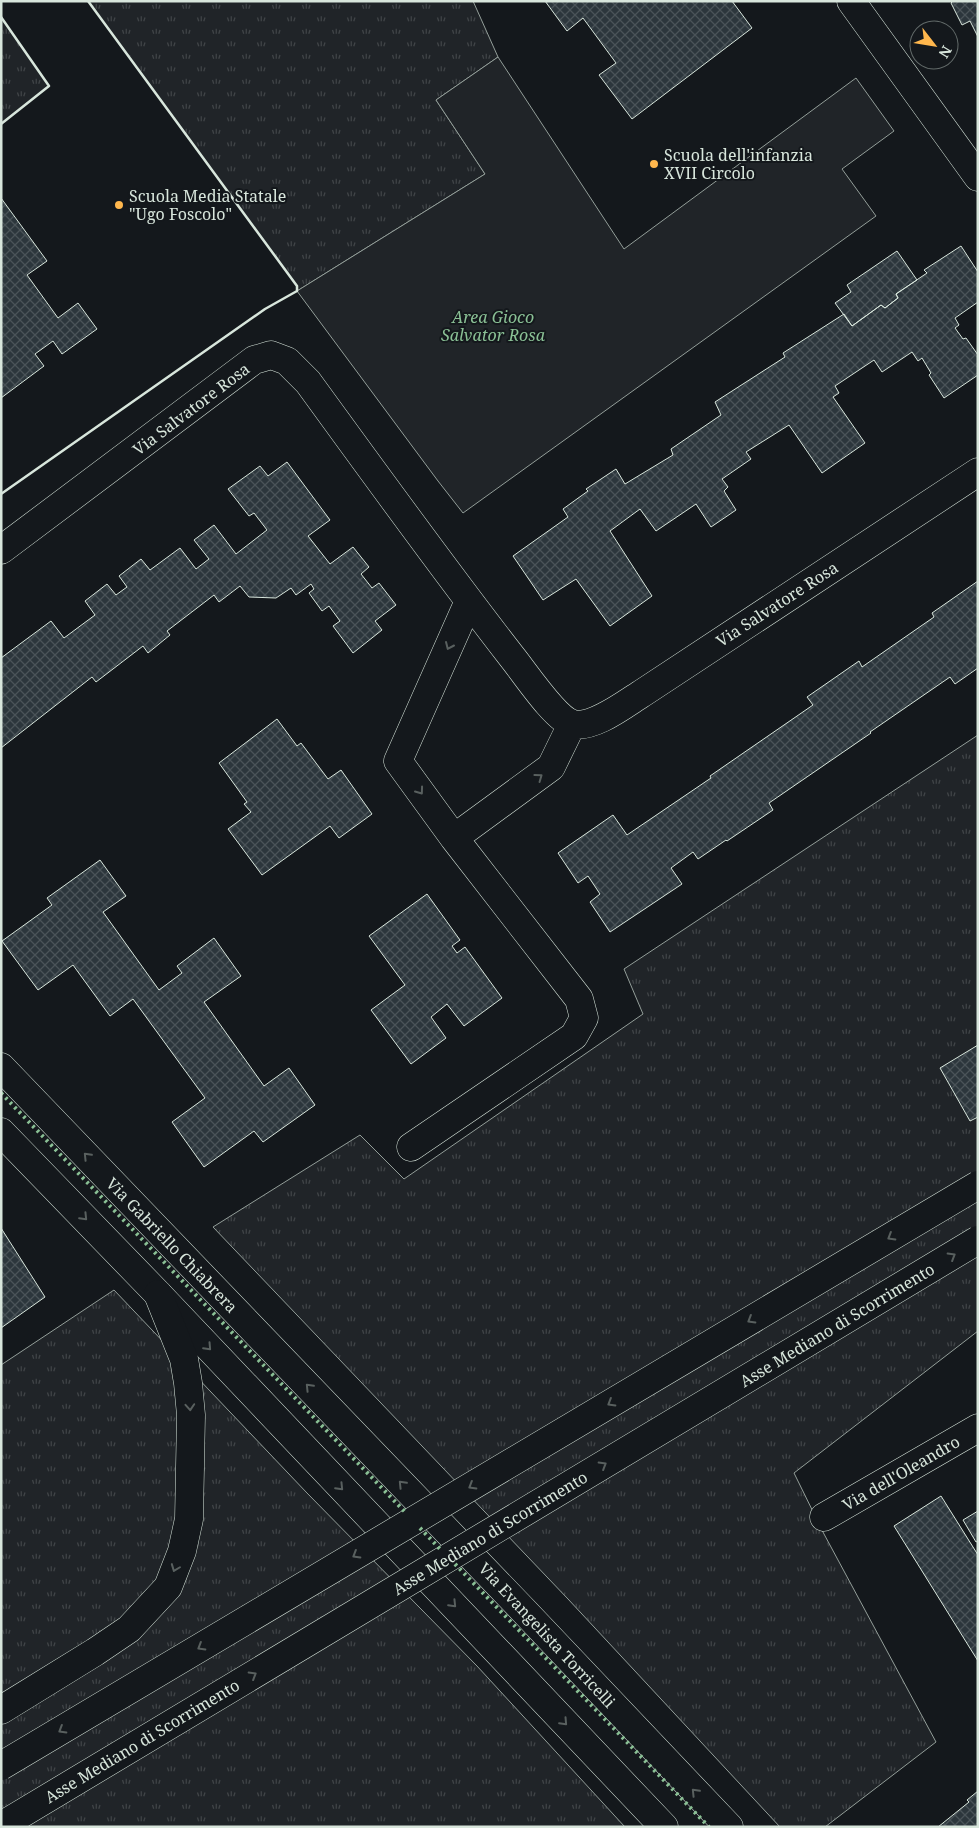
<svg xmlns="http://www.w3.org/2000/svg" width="979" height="1828" font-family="'Noto Serif',serif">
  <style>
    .grass { fill: url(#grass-tufts); stroke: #939e99 }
    .park { fill: #202428; stroke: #939e99 }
    .building { fill: url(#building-cross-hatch); stroke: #d8e6dc }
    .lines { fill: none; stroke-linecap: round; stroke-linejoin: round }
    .street-casing { stroke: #d8e6dc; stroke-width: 29 }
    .secondary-casing { stroke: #d8e6dc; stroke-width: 29 }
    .highway-casing { stroke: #d8e6dc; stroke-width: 29 }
    .street { stroke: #14181c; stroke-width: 28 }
    .secondary { stroke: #14181c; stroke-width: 28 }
    .highway { stroke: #14181c; stroke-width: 28 }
    .highway-bridge-casing { stroke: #d8e6dc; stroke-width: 29; stroke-linecap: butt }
    .highway-bridge { stroke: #14181c; stroke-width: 28 }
    .hedge { stroke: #8ac095; stroke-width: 4; stroke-dasharray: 2.5 4; stroke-linecap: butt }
    .wall { stroke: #d8e6dc; stroke-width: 2.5 }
    .oneway { stroke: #59605f }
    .poi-dot { fill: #ffb74d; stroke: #14181c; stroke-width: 2 }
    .labels { text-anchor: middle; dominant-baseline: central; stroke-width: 4; stroke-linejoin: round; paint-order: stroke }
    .poi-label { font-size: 16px; fill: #d8e6dc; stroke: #14181c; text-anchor: start }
    .park-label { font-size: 16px; font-style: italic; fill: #8ac095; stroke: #14181c }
    .street-label { font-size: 16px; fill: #d8e6dc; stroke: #14181c }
  </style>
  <defs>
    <pattern id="grass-tufts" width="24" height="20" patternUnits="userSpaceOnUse" patternTransform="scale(1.25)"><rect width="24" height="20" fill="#202428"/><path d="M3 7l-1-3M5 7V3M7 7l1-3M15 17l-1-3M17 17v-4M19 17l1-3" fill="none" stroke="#404447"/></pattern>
    <pattern id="building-cross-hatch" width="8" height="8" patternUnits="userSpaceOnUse" patternTransform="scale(1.25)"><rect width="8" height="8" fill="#2c363c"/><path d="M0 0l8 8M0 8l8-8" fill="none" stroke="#4a5358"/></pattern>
  </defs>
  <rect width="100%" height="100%" fill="#14181c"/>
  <path class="grass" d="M88 1H473L498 57 436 100 485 174 297 291V286Z
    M1 17 49 86 1 124Z
    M978 735V1331L794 1473 824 1534 936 1742 825 1827H780L568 1599 213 1227 360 1135 404 1179 643 1014 624 969Z
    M114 1290 307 1493 477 1666 625 1827H1V1365Z"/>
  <path class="park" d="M498 57 624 249 856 78 894 131 842 169 876 216 463 513 438 481 297 291 485 174 436 100Z"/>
  <path class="building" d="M545 1H732L752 28 632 119 599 75 616 63 583 18 567 31Z
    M978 1V37L970 21 962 25 951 3 953 1Z
    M1 198 47 261 27 275 58 318 78 303 97 329 62 354 53 341 35 354 44 366 1 398Z
    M961 246 978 272V302L955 318 959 325 955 328 963 339 966 338 978 355V375L944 398 929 375 931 373 922 358 918 361 912 352 882 372 874 360 835 386 839 393 833 397 865 443 822 473 789 425 746 452 751 459 722 479 728 487 724 491 736 510 711 527 696 504 656 531 640 509 610 531 652 596 610 626 576 579 543 600 513 556 568 517 563 509 588 491 586 489 616 469 625 484 673 455 671 449 721 415 715 402 785 357 783 353 844 314 852 326 881 305 885 308 898 298 896 294 927 273 924 270Z
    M897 251 917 280 896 294 898 298 885 308 881 305 852 326 835 303 851 292 847 285Z
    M287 462 330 520 308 536 330 564 353 547 369 567 361 574 372 588 379 583 396 605 375 621 382 630 353 653 333 626 340 621 329 606 322 611 309 593 314 589 311 584 296 595 291 588 276 598 249 597 240 586 219 602 214 595 167 631 170 635 148 653 143 646 96 682 92 677 1 748V658L51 621 64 638 95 615 85 601 107 584 116 595 127 587 119 576 141 559 150 570 180 548 196 569 209 559 194 540 214 525 236 554 267 530 254 513 249 516 228 489 260 466 268 476Z
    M978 581V668L955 684 950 677 870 732 871 733 769 803 773 810 727 841 726 840 698 859 693 852 671 868 682 884 610 932 590 902 600 894 588 876 578 883 558 853 613 815 627 835 711 778 710 776 813 705 807 697 859 661 862 667 934 617 932 613Z
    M277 719 297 746 301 743 328 779 341 770 372 814 339 838 330 826 262 875 228 829 251 812 244 804 247 802 219 763Z
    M100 860 126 896 103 912 159 990 182 973 177 966 214 938 241 976 204 1002 264 1086 289 1068 315 1105 263 1142 254 1131 204 1167 172 1122 205 1098 133 999 110 1016 73 965 38 990 2 941 52 905 47 898Z
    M427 894 460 940 452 946 457 953 465 947 502 998 464 1026 447 1004 431 1017 446 1038 411 1064 371 1010 405 985 369 936Z
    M978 1045V1117L970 1121 940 1068Z
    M1 1228 45 1297 1 1328Z
    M941 1496 978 1555V1661L894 1526Z
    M978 1511V1541L976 1542 963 1520Z
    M978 1791V1827H938L969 1802 967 1800Z"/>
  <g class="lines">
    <g class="street-casing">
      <path id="street" d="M851 1 978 177
        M1 550 254 360 271 355 287 361 308 382C375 474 442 567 512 657 525 673 555 719 573 724 593 729 625 704 641 694L978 472
        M469 601 398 761 454 838 551 767 572 724
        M411 1147 574 1036 584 1018 579 999 454 838
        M824 1517 978 1428"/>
    </g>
    <g class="secondary-casing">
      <path id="secondary" d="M1 1067 525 1612 729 1827
        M1 1132 158 1294 664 1827"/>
    </g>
    <g class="highway-casing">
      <path id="highway" d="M1 1710 95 1652 129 1629 168 1587 182 1551 189 1519 191 1415 188 1383 184 1359 158 1294"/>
    </g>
    <use href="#street" class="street"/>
    <use href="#secondary" class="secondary"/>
    <use href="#highway" class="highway"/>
    <g class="highway-bridge-casing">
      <path id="highway-bridge" d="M1 1766 978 1185
        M1 1826 978 1240"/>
    </g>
    <use href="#highway-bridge" class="highway-bridge"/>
    <path class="hedge" d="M1 1093 407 1514
      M420 1528 441 1550
      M455 1564 709 1827"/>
    <path class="wall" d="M1 17 49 86 1 124
      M1 494 265 309 297 291V286L88 1"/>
  </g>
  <defs><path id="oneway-chevron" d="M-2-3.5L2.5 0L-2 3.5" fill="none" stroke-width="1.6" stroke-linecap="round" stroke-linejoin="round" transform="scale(1.25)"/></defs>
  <g class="oneway">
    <use href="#oneway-chevron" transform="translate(449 646) rotate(114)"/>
    <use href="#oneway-chevron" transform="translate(539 777) rotate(-36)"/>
    <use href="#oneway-chevron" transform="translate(420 791) rotate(54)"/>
    <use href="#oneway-chevron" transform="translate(87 1156) rotate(-134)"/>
    <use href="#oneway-chevron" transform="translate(84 1217) rotate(46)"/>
    <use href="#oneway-chevron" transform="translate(891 1237) rotate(149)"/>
    <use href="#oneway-chevron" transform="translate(952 1256) rotate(-31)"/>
    <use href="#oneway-chevron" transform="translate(751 1320) rotate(149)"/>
    <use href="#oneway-chevron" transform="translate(208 1347) rotate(47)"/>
    <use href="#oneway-chevron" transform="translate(309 1387) rotate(-134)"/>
    <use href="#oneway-chevron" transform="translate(611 1403) rotate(149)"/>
    <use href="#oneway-chevron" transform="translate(190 1407) rotate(86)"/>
    <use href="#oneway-chevron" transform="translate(603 1465) rotate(-31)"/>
    <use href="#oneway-chevron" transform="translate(402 1484) rotate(-134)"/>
    <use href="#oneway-chevron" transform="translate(472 1486) rotate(149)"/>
    <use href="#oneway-chevron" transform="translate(340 1487) rotate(46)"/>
    <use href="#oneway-chevron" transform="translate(356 1555) rotate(149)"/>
    <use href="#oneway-chevron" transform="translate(175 1568) rotate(111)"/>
    <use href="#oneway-chevron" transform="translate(453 1604) rotate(46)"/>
    <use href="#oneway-chevron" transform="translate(201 1647) rotate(149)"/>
    <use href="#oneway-chevron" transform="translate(253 1675) rotate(-31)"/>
    <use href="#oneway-chevron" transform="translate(564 1722) rotate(47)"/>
    <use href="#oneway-chevron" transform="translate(62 1730) rotate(149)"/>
    <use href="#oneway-chevron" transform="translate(695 1792) rotate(-134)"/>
  </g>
  <g class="poi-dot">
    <circle cx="654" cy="164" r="5"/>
    <circle cx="119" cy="205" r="5"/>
  </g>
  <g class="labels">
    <g class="poi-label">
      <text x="664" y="155">Scuola dell'infanzia<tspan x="664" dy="18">XVII Circolo</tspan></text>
      <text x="129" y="196">Scuola Media Statale<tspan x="129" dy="18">"Ugo Foscolo"</tspan></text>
    </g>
    <g class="park-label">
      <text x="493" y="317">Area Gioco<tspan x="493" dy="18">Salvator Rosa</tspan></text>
    </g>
    <g class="street-label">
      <text transform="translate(191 409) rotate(-37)">Via Salvatore Rosa</text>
      <text transform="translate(777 604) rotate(-33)">Via Salvatore Rosa</text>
      <text transform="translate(172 1245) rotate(46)">Via Gabriello Chiabrera</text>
      <text transform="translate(837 1325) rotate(-31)">Asse Mediano di Scorrimento</text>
      <text transform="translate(901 1473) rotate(-30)">Via dell'Oleandro</text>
      <text transform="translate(490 1533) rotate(-31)">Asse Mediano di Scorrimento</text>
      <text transform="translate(547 1635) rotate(47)">Via Evangelista Torricelli</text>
      <text transform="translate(142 1741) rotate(-31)">Asse Mediano di Scorrimento</text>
    </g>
  </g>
  <rect width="979" height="1828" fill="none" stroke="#d8e6dc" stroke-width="5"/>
  <g transform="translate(934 45) rotate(121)"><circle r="24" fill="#14181c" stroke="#626a69"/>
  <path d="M0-4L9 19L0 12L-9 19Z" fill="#ffb74d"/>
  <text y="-8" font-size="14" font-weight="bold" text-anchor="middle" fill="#d8e6dc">N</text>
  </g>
</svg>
